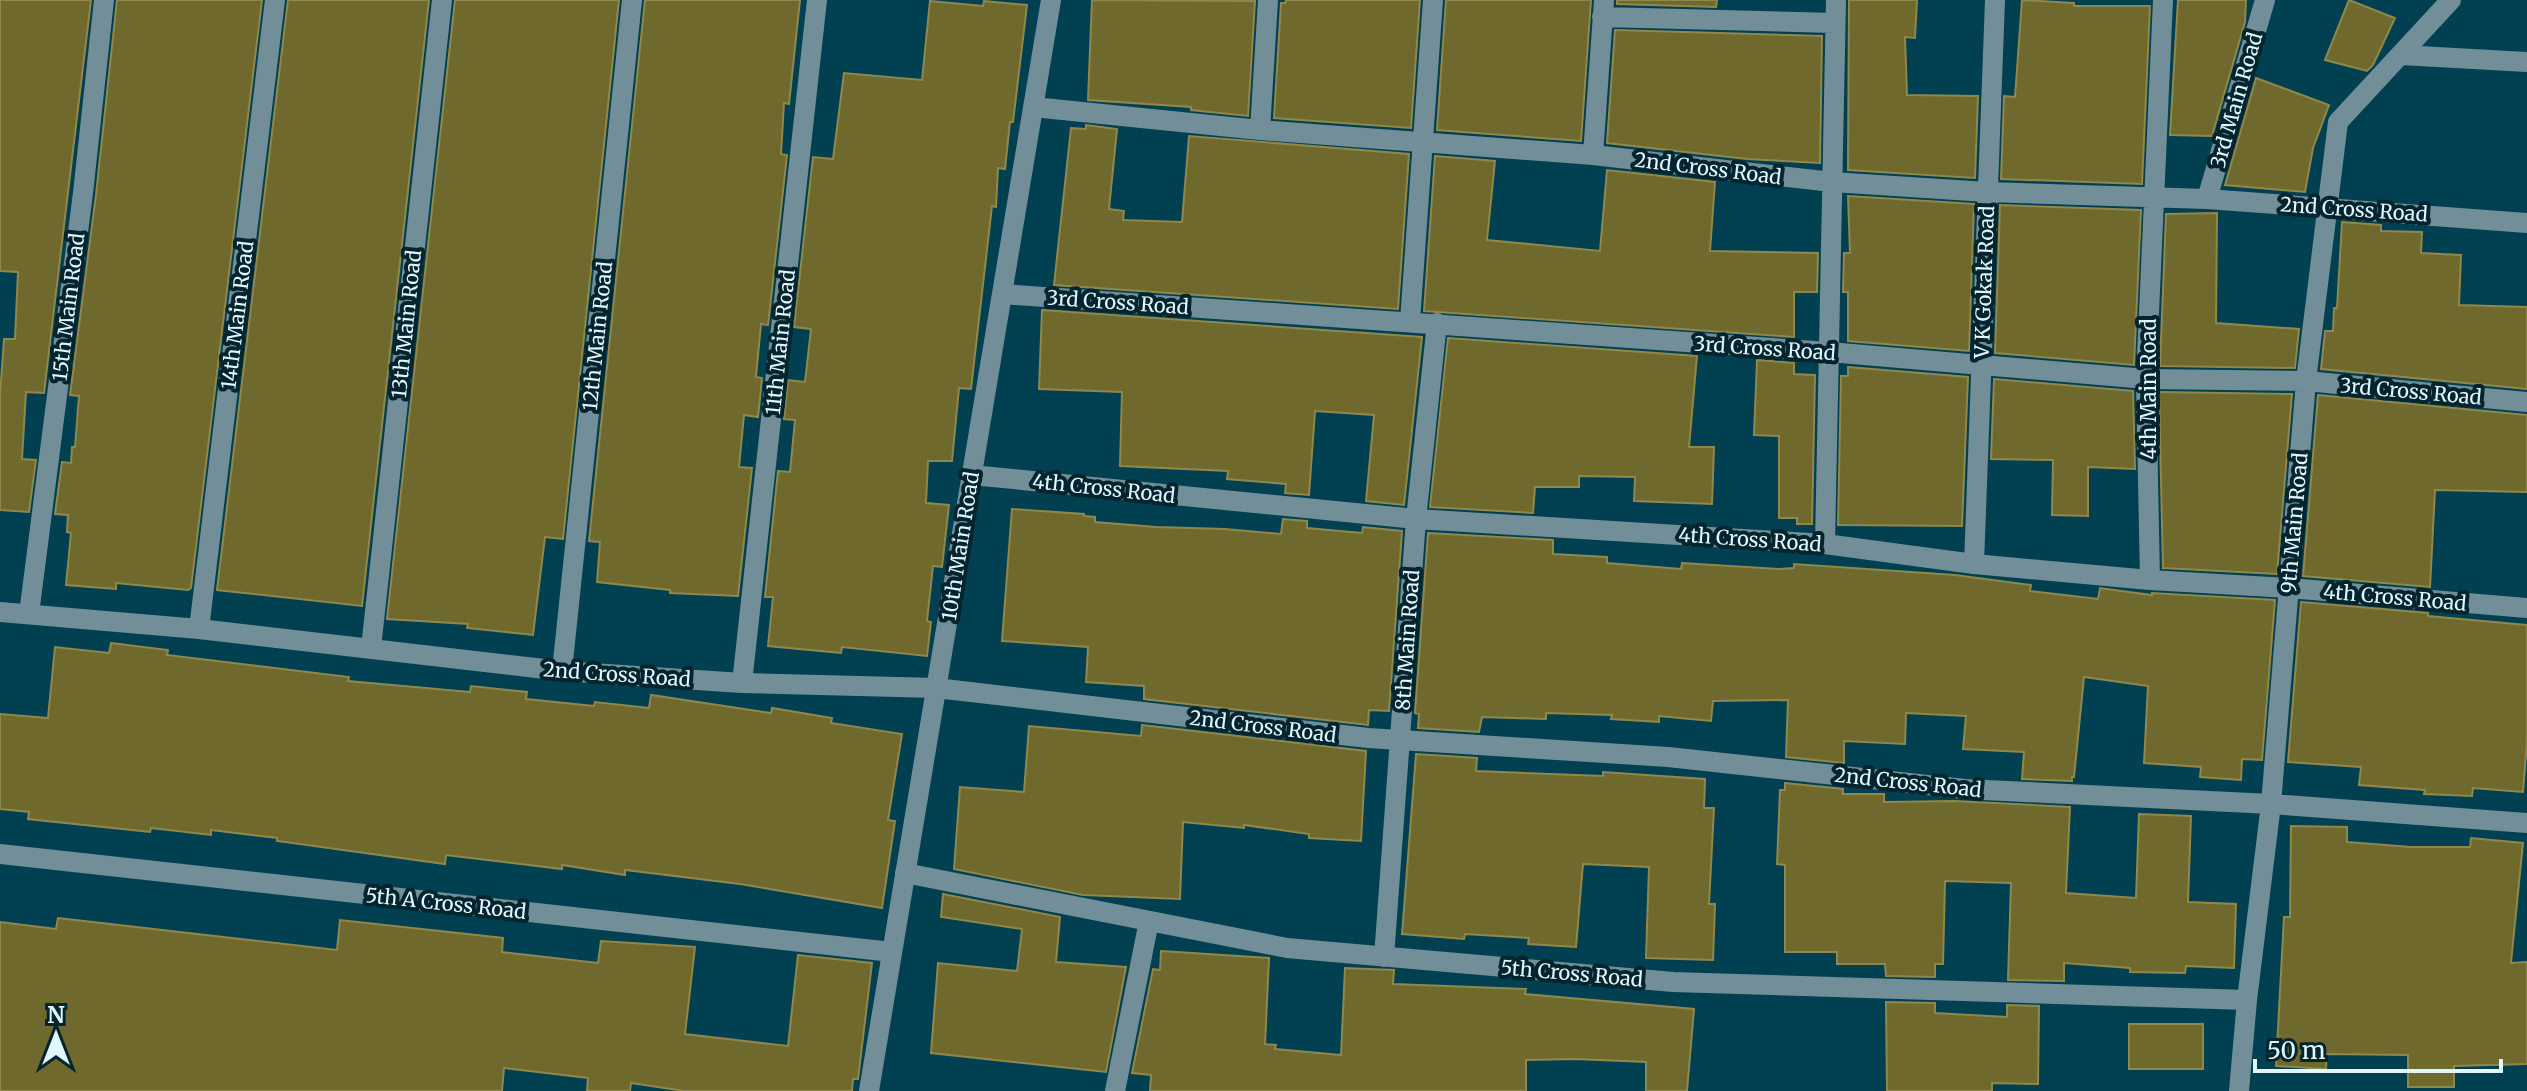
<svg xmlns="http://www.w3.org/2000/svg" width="2527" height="1091" font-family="Merriweather,serif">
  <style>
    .building { fill: #70692d; stroke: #8f884c; stroke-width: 2 }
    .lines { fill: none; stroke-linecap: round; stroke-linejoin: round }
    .minor { stroke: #718e99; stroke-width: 20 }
    .labels { text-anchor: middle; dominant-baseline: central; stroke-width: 8; stroke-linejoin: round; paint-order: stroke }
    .street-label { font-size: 20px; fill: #e1f6fe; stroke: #04242e }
  </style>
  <rect width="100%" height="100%" fill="#004051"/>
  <path class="building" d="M0 0H91L44 393 26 392 22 459 36 460 29 512 0 510V395L4 339H15L18 272 0 271Z
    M117 0H262L191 588 188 590 116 583V589L66 585 71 533 67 532 68 515 55 514 62 462 71 463 72 447H75L79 396 70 395 96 195Z
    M288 0H429L362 606 217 590Z
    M455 0H619L563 539 545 537 533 635 467 628 468 624 387 619Z
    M645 0H800L789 104 784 103 781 154 787 155 768 325 761 324 756 377 762 378 758 417 744 415 739 467 752 468 738 596 670 593V590L597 582 600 542 589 541Z
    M1092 0 1255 1 1248 116 1191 110V107L1088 100Z
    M1286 0H1420L1411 128 1274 118 1281 3H1285Z
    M1446 0H1591L1581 141 1437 130Z
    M1617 0H1717L1716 7 1617 4Z
    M1849 0H1917L1915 38 1905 37 1907 95 1978 96 1975 178 1848 170Z
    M2022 0 2074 3V6H2150L2142 184 2001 179 2004 96 2015 97Z
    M2178 0H2246L2245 22 2212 136 2170 135Z
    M2349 0 2395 18 2373 65 2367 71 2325 60Z
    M930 1 983 6 984 1 1027 5 1013 122H1010L1005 169 998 168 996 207 992 206 971 389 959 388 952 461H928L926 503 949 505 942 567 933 566 927 621 931 622 927 656 842 647 841 653 768 646 773 597H765L778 471 790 472 795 420 784 419 788 380 805 382 811 329 794 327 813 157 833 159 844 73 922 80Z
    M1615 30 1822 36 1820 163 1747 159 1607 143Z
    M2256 78 2329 105 2313 148 2305 192 2225 185Z
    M1086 125 1117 129 1109 209 1124 211 1123 220 1182 222 1189 136 1409 154 1398 309 1054 285 1071 128 1086 129Z
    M1435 156 1495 161 1487 240 1600 251 1607 170 1715 182 1710 251 1818 253 1817 292H1794V337L1424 311Z
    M1848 196 1974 204 1969 351 1848 341V292H1843L1844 253H1850Z
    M2000 205 2141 210 2134 365 1995 353Z
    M2217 213 2216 323 2299 329 2295 368 2160 366 2166 214Z
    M2342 222 2381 225V231L2422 232 2421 253 2461 255 2459 305 2527 307V389L2321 369 2325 331H2333L2334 308H2337Z
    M1042 310 1422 337 1404 505 1366 501 1374 415 1315 411 1309 495 1285 493 1286 484 1227 479 1228 471 1120 466 1122 392 1039 389Z
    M1448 338 1697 356 1689 447H1714L1712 504 1634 501 1635 477 1579 476V487H1535L1533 513 1430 507Z
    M1757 360 1794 363V374L1815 375 1812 524H1797V518H1779V436L1754 435Z
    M1848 367 1968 377 1962 526 1838 525 1841 376H1848Z
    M1994 379 2133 391 2135 469 2088 467V516L2052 515 2053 460 1991 459Z
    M2159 392 2292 394 2277 574 2163 568Z
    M2318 395 2527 415V492L2435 490 2430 587 2303 576Z
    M1012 509 1084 514V516L1095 517V522L1156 527 1225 529 1281 534 1283 519 1307 521V528L1362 533 1363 527 1402 531 1389 711 1369 710 1368 725 1144 699V686L1086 682 1088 647 1002 641Z
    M1428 533 1553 540V554L1607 557V563L1681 569 1682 563 1779 569 1794 568V564L1955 575 2031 585 2030 591 2098 599 2100 588 2152 595V593L2275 600 2262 760 2242 759 2241 780 2200 777 2201 767 2144 763 2148 686 2084 677 2074 777H2072V781L2022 779 2024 752 1963 749 1966 716 1906 713 1905 744 1844 741V763L1786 757 1788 700 1713 701 1711 721 1659 716V722L1611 719 1612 715 1546 713V719L1482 717 1479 732 1418 728 1419 714 1415 713Z
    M2301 602 2428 613V616L2527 625V742L2523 792 2473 788 2472 796 2424 794 2425 790 2359 785 2361 767 2288 762Z
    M111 643 168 650 167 655 349 677 348 681 470 692 471 686 527 692 526 699 594 706 595 702 649 708 651 695 771 713 772 708 832 718 831 723 902 734 888 820 895 821 882 908 740 884 625 870V875L562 865V869L446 855 445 864 277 841V838L211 830V835L151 828 150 832 28 819 29 812 0 809V714L48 718 55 647 109 653Z
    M1142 725 1366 751 1361 841 1309 838V834L1244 825V828L1183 822 1180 899 1083 895 954 869 960 787 1024 792 1029 726 1141 736Z
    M1416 754 1477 758 1476 771 1603 776V772L1705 779 1704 808H1714L1709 904H1715L1713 960 1646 958 1649 867 1583 864 1576 947 1528 944 1529 938 1465 934 1464 939 1402 934Z
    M1785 783 1843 789V794H1884V802L1955 801 2070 807 2066 893 2136 898 2139 814 2191 816 2188 902 2236 904 2234 968 2186 966 2185 973 2130 972V968L2064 963V981L2008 980 2011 883 1945 881 1943 964H1935V977L1886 976 1885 964H1837V952H1785V865L1777 864 1780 790H1785Z
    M2291 826 2347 827V842L2411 847H2470L2471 838 2523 843 2511 963 2527 962V1064L2454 1066V1087H2408V1055L2327 1054 2326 1069 2276 1066 2284 917H2290Z
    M943 894 1060 917 1056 962 1126 967 1106 1072 931 1053 938 963 1017 971 1022 929 941 917Z
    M58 918 337 950 340 920 503 938 502 952 598 963 601 941 695 947 685 1034 788 1046 798 955 872 963 858 1079H853L852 1091H684L631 1083 630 1091H587L588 1078 504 1068 502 1091H0V922L56 929Z
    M1161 951 1269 958 1265 1044 1276 1045 1275 1049 1341 1055 1345 968 1394 970 1393 984 1526 989 1525 994 1694 1009 1687 1091H1646V1062L1575 1059 1526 1060V1091H1150L1151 1075 1132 1073 1153 969 1160 970Z
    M1886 1002 1935 1003V1013L2007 1017V1005L2039 1006 2038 1084 1992 1083V1091H1887Z
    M2129 1024H2203V1069H2129Z"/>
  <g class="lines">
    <path class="minor" d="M1602 17 1835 23
      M2401 55 2527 62
      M1033 107 1260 130 1593 155 1832 182 1987 192 2207 199 2527 223
      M1260 130 1268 0
      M1593 155 1604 0
      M2207 199 2265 0
      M1002 294 1829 352 2146 379 2306 381 2527 402
      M1410 321 1433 0
      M972 475 1416 519 1825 544 1974 564 2150 580 2289 588 2527 608
      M1825 544 1836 0
      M1974 564 1995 0
      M2150 580 2146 379 2163 0
      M0 612 199 629 562 671 742 683 936 688 1368 738 1668 757 1965 789 2271 804 2527 823
      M29 614 83 193 104 0
      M199 629 275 0
      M371 648 442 0
      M562 671 632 0
      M742 683 817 0
      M0 854 892 952
      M905 873 1287 948 1673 982 2247 1000
      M1384 957 1416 519 1437 323
      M869 1091 1051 0
      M1115 1091 1149 921
      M2239 1091 2247 1000 2271 804 2306 381 2338 122 2451 0"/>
  </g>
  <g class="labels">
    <g class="street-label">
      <text transform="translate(2236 100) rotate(-74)">3rd Main Road</text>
      <text transform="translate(1708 168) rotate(7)">2nd Cross Road</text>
      <text transform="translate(2354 209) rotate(4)">2nd Cross Road</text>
      <text transform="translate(1984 282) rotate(-88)">V K Gokak Road</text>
      <text transform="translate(1118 302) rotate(4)">3rd Cross Road</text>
      <text transform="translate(68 307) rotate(-83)">15th Main Road</text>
      <text transform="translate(237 315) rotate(-83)">14th Main Road</text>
      <text transform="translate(406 324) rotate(-84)">13th Main Road</text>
      <text transform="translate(597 336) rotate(-84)">12th Main Road</text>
      <text transform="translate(780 342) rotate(-84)">11th Main Road</text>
      <text transform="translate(1765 348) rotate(4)">3rd Cross Road</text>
      <text transform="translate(2148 389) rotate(-90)">4th Main Road</text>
      <text transform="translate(2411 391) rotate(5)">3rd Cross Road</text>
      <text transform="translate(1104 488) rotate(6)">4th Cross Road</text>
      <text transform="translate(2294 523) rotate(-85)">9th Main Road</text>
      <text transform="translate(1750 539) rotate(4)">4th Cross Road</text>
      <text transform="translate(960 546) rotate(-81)">10th Main Road</text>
      <text transform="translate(2395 597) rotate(5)">4th Cross Road</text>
      <text transform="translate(1407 640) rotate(-86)">8th Main Road</text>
      <text transform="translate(617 674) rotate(4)">2nd Cross Road</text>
      <text transform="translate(1263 726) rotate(7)">2nd Cross Road</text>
      <text transform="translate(1908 782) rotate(6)">2nd Cross Road</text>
      <text transform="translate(446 903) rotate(6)">5th A Cross Road</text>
      <text transform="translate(1572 973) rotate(5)">5th Cross Road</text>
    </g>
  </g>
  <g transform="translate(56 1035)" stroke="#04242e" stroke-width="6" paint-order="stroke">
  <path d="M0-6L14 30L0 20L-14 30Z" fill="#e1f6fe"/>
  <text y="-12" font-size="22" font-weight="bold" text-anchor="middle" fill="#e1f6fe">N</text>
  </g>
  <path d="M2255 1059v12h246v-12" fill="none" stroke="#e1f6fe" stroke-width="4"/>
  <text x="2267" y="1059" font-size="24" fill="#e1f6fe" stroke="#04242e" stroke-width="6" paint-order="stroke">50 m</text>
</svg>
